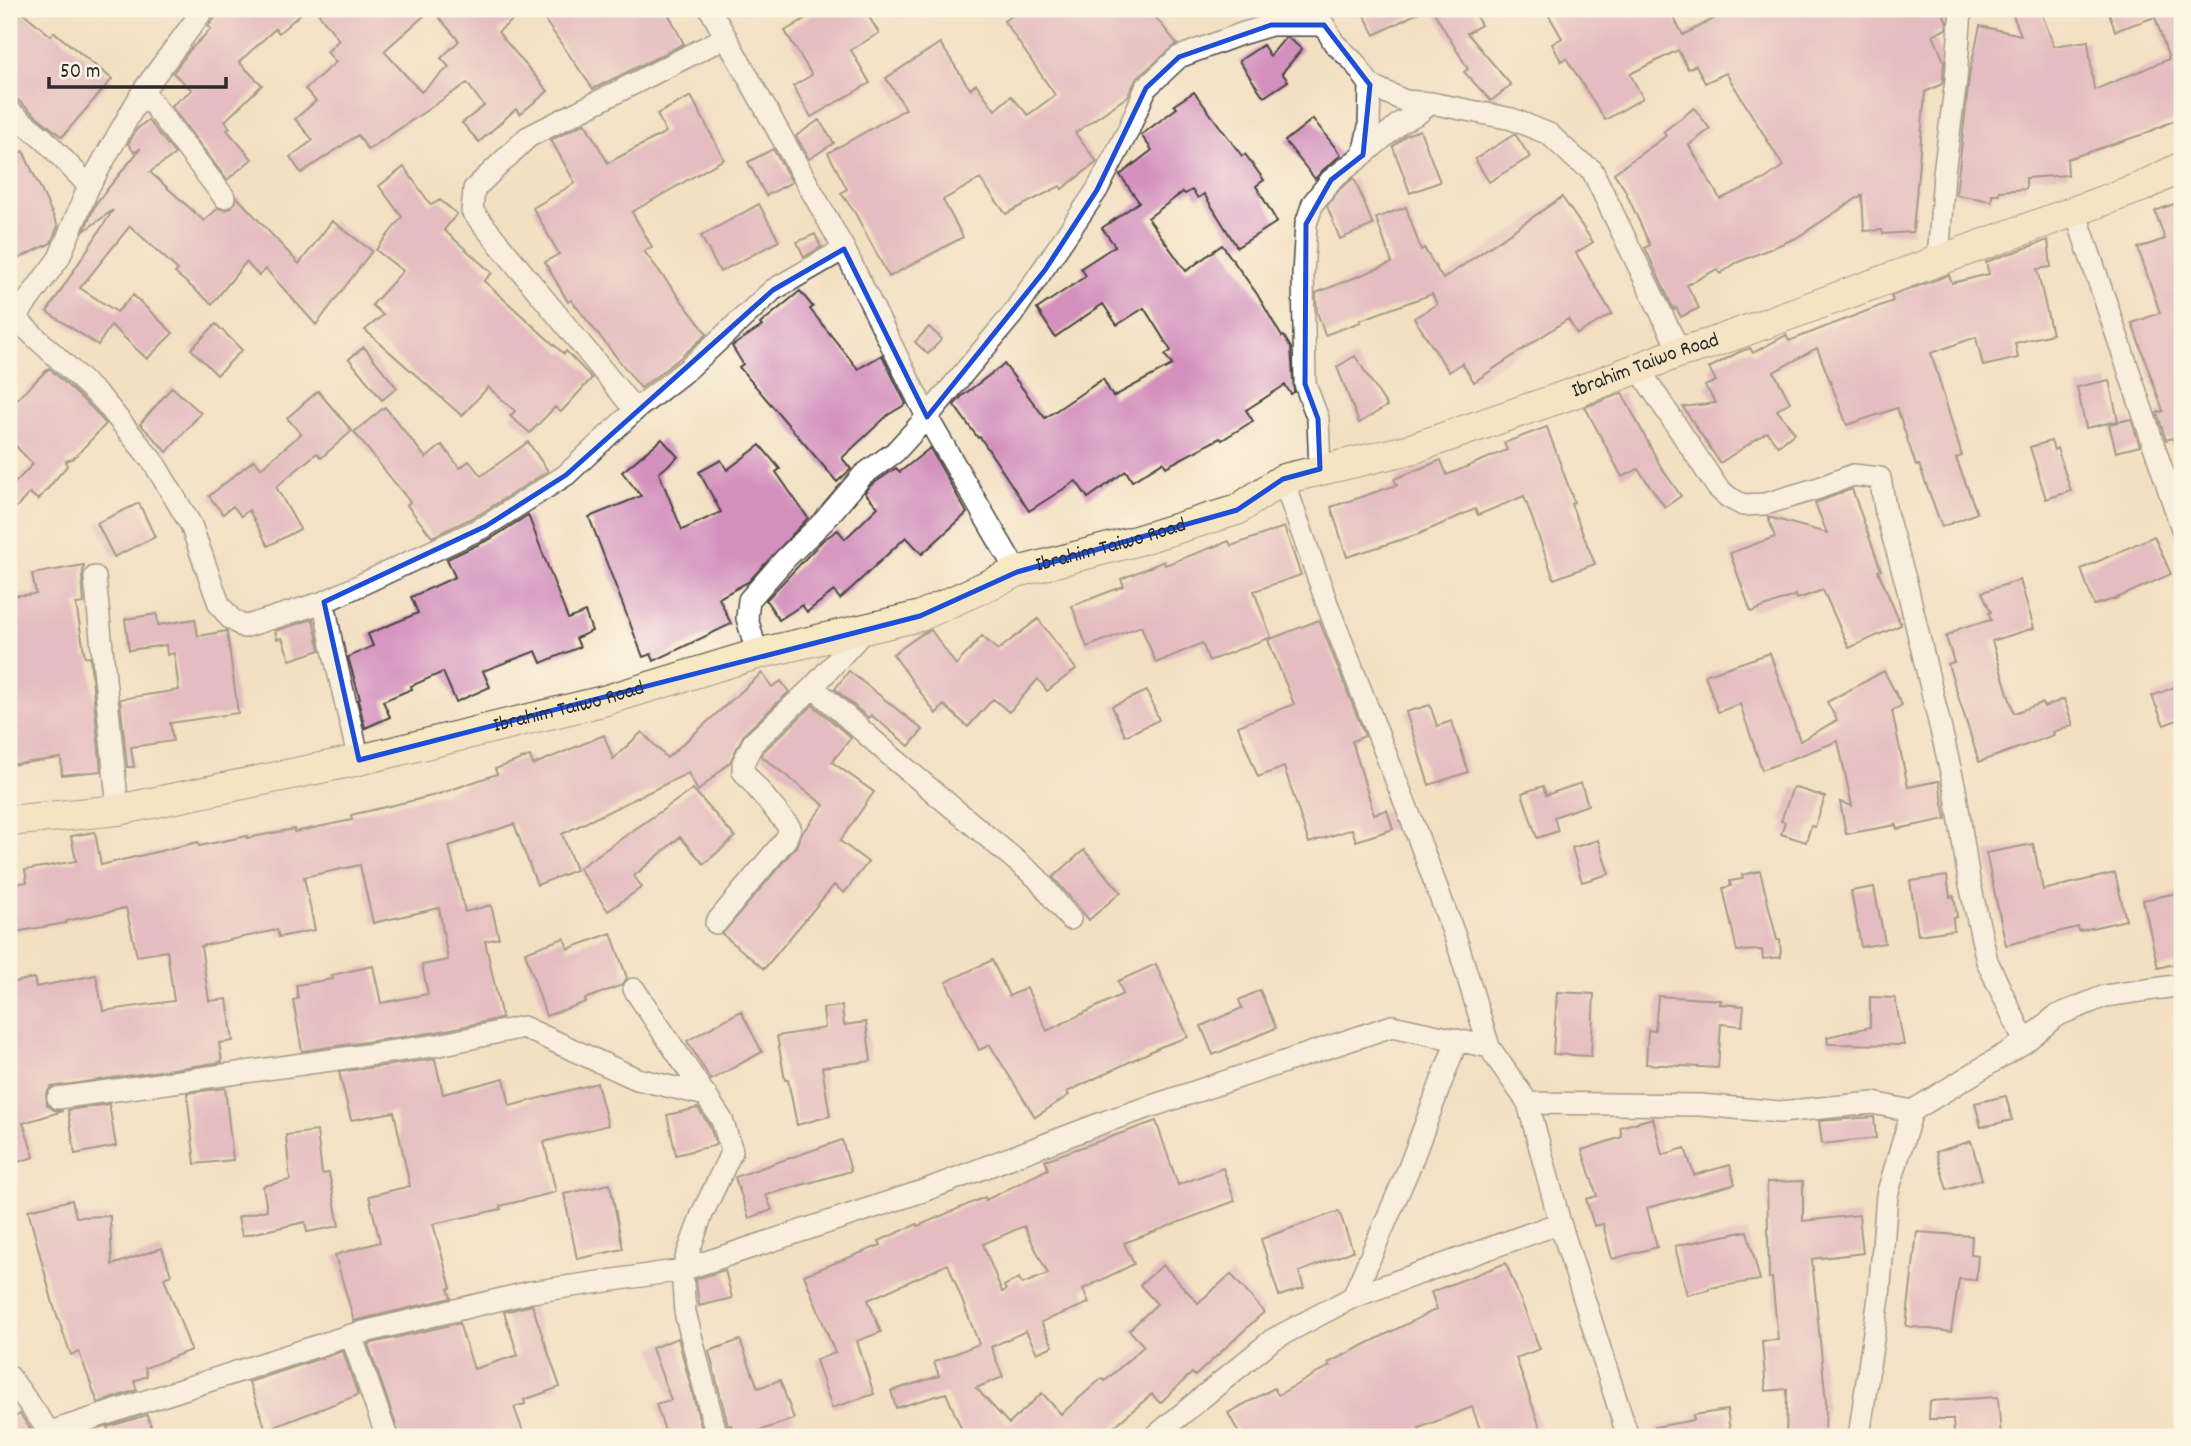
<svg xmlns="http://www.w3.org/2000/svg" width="2191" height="1446" font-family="Dekko,sans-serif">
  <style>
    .building { fill: #d390be; fill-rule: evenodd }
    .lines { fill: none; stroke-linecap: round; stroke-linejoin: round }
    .minor-casing { stroke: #494642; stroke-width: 24 }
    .secondary-casing { stroke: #494642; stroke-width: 32 }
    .minor { stroke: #fff; stroke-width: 21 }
    .secondary { stroke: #f7e9c3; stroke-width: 30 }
    .marked { fill: none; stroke: #1d4ed8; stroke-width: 5; stroke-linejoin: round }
    .labels { text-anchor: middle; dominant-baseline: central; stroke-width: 7; stroke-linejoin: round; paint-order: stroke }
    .street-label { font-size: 21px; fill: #2b2b2b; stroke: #fcf5e5 }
  </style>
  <rect width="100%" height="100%" fill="#fcf5e5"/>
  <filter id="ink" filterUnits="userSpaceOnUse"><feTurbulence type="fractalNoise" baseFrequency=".0143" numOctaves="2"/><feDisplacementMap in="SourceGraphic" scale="14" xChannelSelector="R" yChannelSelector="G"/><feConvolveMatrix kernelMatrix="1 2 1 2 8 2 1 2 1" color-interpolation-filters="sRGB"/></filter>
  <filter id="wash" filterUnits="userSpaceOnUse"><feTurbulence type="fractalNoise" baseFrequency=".00686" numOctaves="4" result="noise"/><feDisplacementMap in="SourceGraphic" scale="28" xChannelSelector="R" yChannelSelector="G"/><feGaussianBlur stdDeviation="1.57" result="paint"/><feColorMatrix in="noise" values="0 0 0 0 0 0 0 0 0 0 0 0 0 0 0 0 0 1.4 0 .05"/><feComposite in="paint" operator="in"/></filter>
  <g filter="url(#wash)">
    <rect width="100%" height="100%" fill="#f3e0c3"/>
    <g id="blocks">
      <path class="building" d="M223 9H306L279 33 275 29 239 62 262 85 225 121 230 128 227 130 252 159 227 180 171 106 192 90 173 73 190 50 211 29 208 26Z
        M315 9H526L498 32 548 91 520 114 516 109 479 142 462 123 484 106 467 83 368 150 358 135 301 173 290 157 313 140 295 119 316 101 305 89 336 62 327 52 339 40ZM432 9 459 41 441 58 449 67 421 92 384 51Z
        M537 9H666L684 44 593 89Z
        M821 9H864L879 33 851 50 870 83 811 117 793 86 812 75 785 31Z
        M1021 9H1149L1177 44 1137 78 1128 96 1075 133 1097 162 1062 189 1060 186 1006 214 980 179 943 200 963 237 889 277 855 213 841 193 847 189 828 153 906 109 886 78 940 43 970 89 976 84 995 110 1011 96 1028 115 1055 95 1004 21Z
        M1361 9H1425L1375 35Z
        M1432 9H1472L1481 25 1467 33 1511 85 1491 101 1464 72 1468 69Z
        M1545 9H1669L1683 35 1733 9H1941L1947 22 1946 29 1933 35 1944 61 1943 79 1942 84 1925 92 1913 232 1883 234 1882 230 1864 231 1862 195 1796 238 1736 263 1720 274 1717 269 1687 285 1699 308 1681 317 1676 308 1674 310 1645 248 1650 245 1624 188 1614 173 1666 136 1663 132 1694 108 1710 129 1689 145 1720 199 1765 179 1783 166 1726 73 1705 83 1696 65 1688 69 1678 50 1630 74 1643 98 1605 120 1566 58 1561 61 1552 44 1562 38Z
        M2023 9H2040L2054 46 2088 41 2094 90 2169 59 2155 17 2115 31 2108 9H2182V117L2144 134 2067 159 2068 175 2026 178V189L1999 191V194H1992V201L1956 195 1970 70 1980 26 2021 35 2012 13Z
        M21 11 51 36 54 32 112 79 62 137 9 93V26Z
        M1285 38H1288L1302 49 1282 73 1288 81 1264 97 1239 61 1263 45 1270 56Z
        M1194 92 1242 156 1245 154 1264 180 1256 186 1277 222 1237 247 1204 194 1198 198 1192 190 1185 194 1183 192 1148 218 1186 271 1222 245 1257 294 1282 337 1284 336 1291 348 1294 392 1291 394 1285 385 1246 410 1253 421 1222 440 1220 438 1166 467 1163 462 1132 481 1126 471 1088 498 1076 481 1029 511 980 437 978 438 954 405 962 396 1004 364 1045 418 1103 379 1113 397 1172 365 1165 355 1171 351 1144 308 1117 325 1103 304 1055 337 1037 309 1086 276 1081 268 1115 246 1102 228 1139 202 1120 175 1152 150 1141 135 1177 108 1174 105Z
        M691 96 724 159 632 212 652 247 644 251 707 334 680 358 641 388 571 300 568 302 545 262 559 254 533 208 575 183 551 140 585 123 608 163 666 132 657 114Z
        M1313 119 1341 155 1323 170 1315 179 1285 141Z
        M148 120 175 154 150 172 204 221 218 208 225 210 231 208 237 197 299 264 332 221 372 251 316 325 266 269 259 276 246 262 212 304 175 273 178 270 130 226 80 288 117 312 133 295 173 333 147 359 111 325 98 345 47 312 113 210 84 231 96 203 141 148 134 152 128 144 137 129Z
        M819 120 834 143 809 159 796 136Z
        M1420 130 1440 182 1410 193 1393 147 1406 135Z
        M1515 134 1530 157 1489 182 1475 159Z
        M773 149 792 182 766 196 748 162Z
        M23 151 58 226 51 243 9 263V158Z
        M404 167 431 205 440 200 457 214 444 230 492 273 484 281 564 354 566 351 592 378 561 412 555 407 530 433 510 416 515 411 488 387 462 416 365 330 383 315 372 305 403 271 376 250 402 217 379 186Z
        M1354 178 1373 225 1340 239 1327 206 1340 189Z
        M1562 197 1593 242 1576 253 1612 314 1577 334 1568 319 1474 382 1462 363 1449 372 1414 318 1437 304 1432 294 1360 320 1361 322 1325 335 1317 312 1316 293 1392 263 1376 218 1406 207 1421 250 1424 248 1443 279Z
        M2182 201V458H2180L2172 438 2166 440 2157 413 2163 411 2132 323 2160 313 2138 248 2165 239 2155 211Z
        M759 204 779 241 720 272 701 236Z
        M815 234 821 247 804 257 797 242Z
        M2048 240 2051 267 2037 269 2052 334 2015 343 2018 358 1983 366 1976 337 1931 353 1962 456 1956 458 1977 513 1942 527 1919 465 1916 466 1897 408 1847 425 1817 348 1774 372 1790 402 1777 410 1795 433 1778 446 1767 432 1720 463 1683 407 1716 403 1705 386 1716 381 1709 368 1739 352 1750 348 1753 353 1786 335 1789 341 1893 301 1891 296 1949 275 1952 283 1989 274 1986 262Z
        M800 291 813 307 810 309 858 369 882 355 906 404 888 415 842 458 851 469 837 482 739 367 743 364 732 346 762 326 760 324Z
        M216 324 242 350 217 375 191 349Z
        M929 327 942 339 928 354 915 342Z
        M364 347 397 388 382 400 349 359Z
        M1355 356 1387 406 1359 423 1337 367Z
        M49 368 93 409 106 424 74 458 66 461 67 466 38 500 30 493 9 515V489L33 464 9 439V407Z
        M2109 380 2118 421 2086 428 2077 387Z
        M172 387 201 413 167 452 140 424Z
        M318 391 352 431 321 458 317 453 276 487 300 529 268 546 249 510 241 516 233 506 223 514 209 496 254 460 261 468 301 434 287 418Z
        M1622 393 1661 467 1681 496 1665 507 1638 469 1622 477 1585 407Z
        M385 407 426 458 442 445 460 468 469 461 481 476 528 442 548 471 480 514 432 537 407 505 410 502 354 432Z
        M2131 419 2140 446 2116 452 2109 424Z
        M1547 427 1574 502 1571 504 1595 564 1554 579 1524 496 1478 515 1475 509 1419 534 1347 557 1331 507 1397 485 1394 479 1441 460 1447 475 1507 450 1504 443Z
        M662 439 678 457 659 473 682 530 721 512 699 472 721 460 727 470 760 445 780 469 776 472 808 518 748 582 719 598 731 624 654 661 651 654 643 657 589 517 641 496 622 472Z
        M2051 441 2054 450 2057 448 2071 491 2046 499 2030 447Z
        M930 448 967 513 922 554 906 537 840 599 834 591 807 612 802 605 779 620 766 600 823 540 838 530 845 539 878 507 865 493 870 486 896 468 900 472Z
        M1852 489 1881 570 1878 571 1901 625 1849 648 1823 590 1797 599 1796 595 1751 612 1730 553 1775 537 1768 517 1827 533 1815 503Z
        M139 503 155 537 114 557 97 523Z
        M528 515 568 619 585 612 592 631 576 638 580 647 541 663 536 651 483 671 490 687 456 702 443 672 411 686 412 689 383 701 390 717 365 728 358 700 360 699 348 657 373 646 368 634 418 613 411 597 455 577 447 559 492 538Z
        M1284 527 1301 575 1254 591 1271 637 1209 661 1202 643 1156 663 1141 626 1087 647 1072 606 1124 586 1121 579 1164 561 1165 565 1229 541 1231 546Z
        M2154 536 2171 574 2115 599 2094 605 2081 569Z
        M84 565 82 578 84 603 76 604 85 657H90L101 771 62 775 61 758 9 765V596L36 594 32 574Z
        M2020 580 2034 628 1992 641 2014 713 2042 703 2044 707 2064 699 2073 725 2053 732 2054 735 1979 762 1948 664 1954 662 1946 637 1961 628 1991 620 1989 613 1991 612 1982 592Z
        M157 614 158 625 195 619 198 636 227 631 238 713 170 723 173 741 131 747 134 767H127L120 699 179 690 174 653 167 655 166 645 129 650 125 619Z
        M313 619 320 650 290 660 282 638 277 639 275 631Z
        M1038 619 1076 669 1047 691 1038 679 1009 712 993 699 968 727 944 705 936 714 893 654 922 634 931 630 956 665 982 636 998 650Z
        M1319 620 1365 736 1352 741 1374 814 1387 810 1393 829 1356 841 1352 829 1309 843 1284 767 1258 777 1238 726 1294 704 1268 640Z
        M1770 653 1800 741 1837 720 1827 702 1884 671 1902 705 1892 711 1908 787 1939 781 1946 819 1897 829 1896 825 1846 834 1840 802 1852 806 1838 741 1762 770 1740 704 1718 712 1705 675Z
        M849 671 923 730 909 746 871 715 868 718 835 689Z
        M762 673 772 687 781 681 789 692 744 734 730 762 698 791 688 773 562 834 576 870 537 885 514 824 449 846 465 912 491 905 499 938 485 941 502 1018 437 1032 302 1051 293 1000 298 999 296 985 333 979 332 975 373 966 381 1003 428 994 422 965 448 960 439 908 373 923 360 865 304 877 315 930 279 937 277 930 201 946 209 1001 227 999 233 1041 219 1043 222 1062 51 1087 46 1094 47 1105 54 1110 63 1111 23 1123 34 1157 9 1165V983L34 978 36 987 96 975 103 1011 174 1001 167 951 137 956 126 908 66 921V923L9 933V885L27 882 25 870 76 861 71 836 95 832 101 865 198 842 199 846 247 836V838L294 829V832L352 820 351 815 436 795 497 774 495 769 530 756 533 765 604 735 613 759 642 732 667 758Z
        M2182 684V718L2164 725 2152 696Z
        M1147 691 1159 720 1125 736 1112 706Z
        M813 705 851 738 832 762 874 792 840 841 868 862 844 893 834 885 764 969 722 934 796 847 802 833 824 805 761 756 764 751Z
        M1430 705 1437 726 1452 721 1468 772 1429 785 1406 712Z
        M1581 783 1588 805 1554 817 1558 831 1537 838 1522 793 1543 786 1546 795Z
        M1793 787 1825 797 1815 827 1811 826 1806 842 1781 834 1785 822 1781 821Z
        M693 789 735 837 704 864 680 837 634 876 642 887 608 911 579 868Z
        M1598 840 1609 874 1582 882 1572 848Z
        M2033 844 2043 890 2115 873 2126 920 2079 931 2078 927 2006 945 1986 853Z
        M1084 850 1121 892 1089 920 1053 877Z
        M1760 871 1777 940H1780L1781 957 1763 959 1762 950 1737 951 1723 888 1731 886 1730 881 1743 879 1742 875Z
        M1947 876 1950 897 1954 896 1957 917 1953 918 1954 930 1918 935 1910 881Z
        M1874 887 1885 943 1861 947 1851 891Z
        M2177 893 2182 919V962L2158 968 2143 900Z
        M611 933 627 978 622 985 585 999 586 1002 546 1016 525 952 564 938 568 949Z
        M992 960 1009 996 1027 988 1047 1031 1123 994 1118 981 1156 964 1188 1037 1160 1047 1067 1092 1069 1095 1035 1117 990 1045 979 1050 946 982Z
        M1260 990 1276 1028 1213 1055 1201 1026 1242 1008 1239 1000Z
        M1557 992 1594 994 1591 1056 1553 1054Z
        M1658 996 1721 1000 1720 1004 1744 1006 1742 1026 1721 1024 1718 1068 1646 1064 1648 1030 1655 1031Z
        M1870 997 1895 998 1904 1045 1828 1044 1827 1037 1870 1027Z
        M842 1006 844 1025 866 1022 871 1061 822 1067 830 1116 797 1125 788 1080H785L777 1036 825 1028 823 1008Z
        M741 1011 762 1052 711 1080 687 1041Z
        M435 1059 443 1094 504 1078 510 1106 597 1083 608 1125 544 1142 556 1192 500 1206 501 1209 433 1224 451 1288 448 1289 451 1298 354 1321 335 1255 380 1242 369 1196 410 1186 394 1112 351 1120 339 1072Z
        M225 1088 233 1160 195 1164 187 1093Z
        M2006 1096 2012 1120 1981 1127 1975 1103Z
        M109 1104 116 1146 75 1154 68 1110Z
        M698 1108 710 1126 716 1145 676 1155 667 1115Z
        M1874 1117 1876 1138 1822 1144 1819 1121Z
        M1653 1118 1662 1155 1685 1148 1694 1175 1730 1165 1735 1184 1647 1208 1657 1247 1612 1259 1603 1224 1594 1226 1586 1199 1597 1196 1582 1150 1622 1137 1620 1127Z
        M1156 1121 1178 1185 1223 1168 1235 1201 1124 1243 1134 1264 1083 1289 1089 1303 1041 1322 1053 1346 1037 1353 1026 1331 991 1347 1003 1377 976 1388 1009 1424 1042 1393 1061 1414 1102 1378 1105 1381 1144 1346 1129 1330 1157 1304 1140 1285 1163 1265 1198 1303 1231 1274 1264 1312 1195 1376 1192 1373 1160 1403 1152 1394 1102 1437H965L946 1393 896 1408 891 1391 939 1376 934 1362 979 1344 948 1264 868 1300 881 1332 857 1341 874 1394 832 1408 816 1360 835 1353 804 1275 881 1245 879 1241 917 1224 918 1226 985 1197 986 1200 1048 1169 1045 1160ZM1024 1226 1048 1274 1022 1284 1019 1278 1004 1286 1006 1290 1002 1292 983 1244Z
        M317 1131 322 1174 329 1173 339 1226 307 1232 305 1222 242 1236 238 1217 267 1210 263 1186 290 1180 286 1135Z
        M842 1140 851 1171 766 1195 772 1210 749 1218 735 1177Z
        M1971 1141 1982 1179 1947 1190 1936 1152Z
        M1803 1181V1221L1859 1215 1863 1253 1812 1259 1826 1402 1825 1437H1786L1787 1389 1766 1391 1762 1341 1778 1340 1772 1278H1769L1767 1182Z
        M610 1184 623 1249 577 1259 564 1194Z
        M72 1200 76 1217 110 1216 112 1265 162 1248 171 1275 164 1278 191 1350 145 1368 147 1376 134 1381 137 1390 98 1403 79 1352 71 1355 53 1304 28 1210Z
        M1339 1211 1353 1251 1299 1272 1304 1288 1279 1296 1261 1239Z
        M1747 1231 1760 1280 1709 1288V1290L1687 1295 1675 1246Z
        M1917 1232 1972 1236 1971 1254 1978 1255 1976 1280 1959 1279 1951 1332 1906 1326Z
        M1506 1263 1540 1349 1516 1358 1542 1433 1530 1437H1483L1472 1407 1419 1428 1424 1437H1241L1228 1413 1274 1388 1278 1395 1330 1366 1328 1363 1437 1309 1431 1292Z
        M725 1270 732 1298 699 1306 696 1279Z
        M532 1305 560 1387 524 1400 525 1404 514 1407 525 1437H483L481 1431 457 1437H400L368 1344 459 1323 474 1369 518 1355 504 1312Z
        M678 1338 703 1434 691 1437H667L656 1404 671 1400 652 1348Z
        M740 1340 758 1388 780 1380 794 1419 741 1437H735L731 1425 728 1426 709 1351Z
        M343 1351 358 1395 266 1430 249 1382Z
        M1998 1397 2001 1437H1959V1433L1954 1434 1953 1419H1929L1930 1401Z
        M1727 1410 1731 1437H1656L1655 1427 1694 1420 1693 1415Z
        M20 1414 31 1430 29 1437H9V1420Z
        M147 1415 155 1437H110L107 1427Z"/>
    </g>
  </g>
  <g filter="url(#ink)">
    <use href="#blocks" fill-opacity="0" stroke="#494642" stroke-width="2"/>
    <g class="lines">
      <g class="minor-casing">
        <path id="minor" d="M710 9 844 249 927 417 1017 572
          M143 91 224 197
          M9 111 43 138 89 186
          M1363 155 1400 123 1417 114 1431 103
          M2075 211 2182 529
          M1938 262 1944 173 1956 80 1961 9
          M16 319 103 400 154 463 191 525 219 604 230 618 244 627 324 602
          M9 326 59 258 89 186 143 91 204 9
          M1639 369 1717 487 1728 497 1743 505 1765 504 1819 488 1853 475 1880 478 1886 513 1906 582 1955 789 1969 880 1987 961 2025 1042
          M635 410 472 211 474 189 528 137 726 37
          M1320 469 1318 419 1305 384 1303 275 1306 224 1313 203 1331 180 1363 155 1369 127 1370 85
          M1283 479 1329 609 1412 821 1458 945 1489 1047 1528 1103 1560 1223 1628 1437
          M95 577 118 810
          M757 654 747 618 749 600 785 559 824 521 863 475 895 452 927 417 1012 315 1097 190 1128 131 1146 88 1179 57 1241 34 1271 25H1324L1334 43 1354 62 1370 85 1405 101 1431 103 1512 119 1549 134 1577 160 1592 170 1680 352
          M813 687 892 757 1037 878 1070 919
          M359 760 332 645 324 602 486 526 566 475 635 410 689 368 773 290 844 249
          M716 923 786 839 790 828 743 771V763L753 743 813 687 864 631
          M634 989 722 1120 732 1151 702 1214 682 1270 685 1312 717 1437
          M58 1098 439 1045 523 1027 637 1079 706 1095
          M1528 1103 1701 1105 1780 1112 1873 1103 1912 1111 2025 1042 2056 1016 2105 996 2182 985
          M1353 1297 1409 1168 1457 1040
          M351 1335 387 1437
          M9 1376 53 1437
          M42 1437 50 1432 351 1335 531 1292 682 1270 923 1191 1107 1121 1392 1026 1489 1047
          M1154 1437 1272 1340 1353 1297 1560 1223
          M1859 1437 1879 1297 1887 1195 1912 1111"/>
      </g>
      <g class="secondary-casing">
        <g id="secondary">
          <path id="s1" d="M9 821 118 810 359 760 603 701 757 654 920 616 1017 572 1132 542 1237 510 1283 479 1411 449 1571 394 1680 352 1709 344 2141 187 2182 167"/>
        </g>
      </g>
      <use href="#minor" class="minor"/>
      <use href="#secondary" class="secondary"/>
    </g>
  </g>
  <path d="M0 0H2191V1446H0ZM1271 25H1324L1370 85 1363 155 1331 180 1306 224 1305 384 1318 419 1320 469 1283 479 1237 510 1017 572 920 616 359 760 324 602 486 526 566 475 773 290 844 249 927 417 1045 270 1097 190 1146 88 1179 57Z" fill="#f3e0c3" fill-opacity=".55" fill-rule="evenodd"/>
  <path class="marked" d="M1271 25H1324L1370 85 1363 155 1331 180 1306 224 1305 384 1318 419 1320 469 1283 479 1237 510 1017 572 920 616 359 760 324 602 486 526 566 475 773 290 844 249 927 417 1045 270 1097 190 1146 88 1179 57Z"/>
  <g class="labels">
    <g class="street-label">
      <text stroke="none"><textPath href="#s1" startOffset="1706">Ibrahim Taiwo Road</textPath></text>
      <text stroke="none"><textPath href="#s1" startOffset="1139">Ibrahim Taiwo Road</textPath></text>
      <text stroke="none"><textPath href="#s1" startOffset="572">Ibrahim Taiwo Road</textPath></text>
    </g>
  </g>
  <rect width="2191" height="1446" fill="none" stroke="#fcf5e5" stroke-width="35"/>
  <path d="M49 77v10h177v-10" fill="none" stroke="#2b2b2b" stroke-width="3.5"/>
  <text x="60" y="77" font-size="21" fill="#2b2b2b" stroke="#fcf5e5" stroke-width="5" paint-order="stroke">50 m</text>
</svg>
